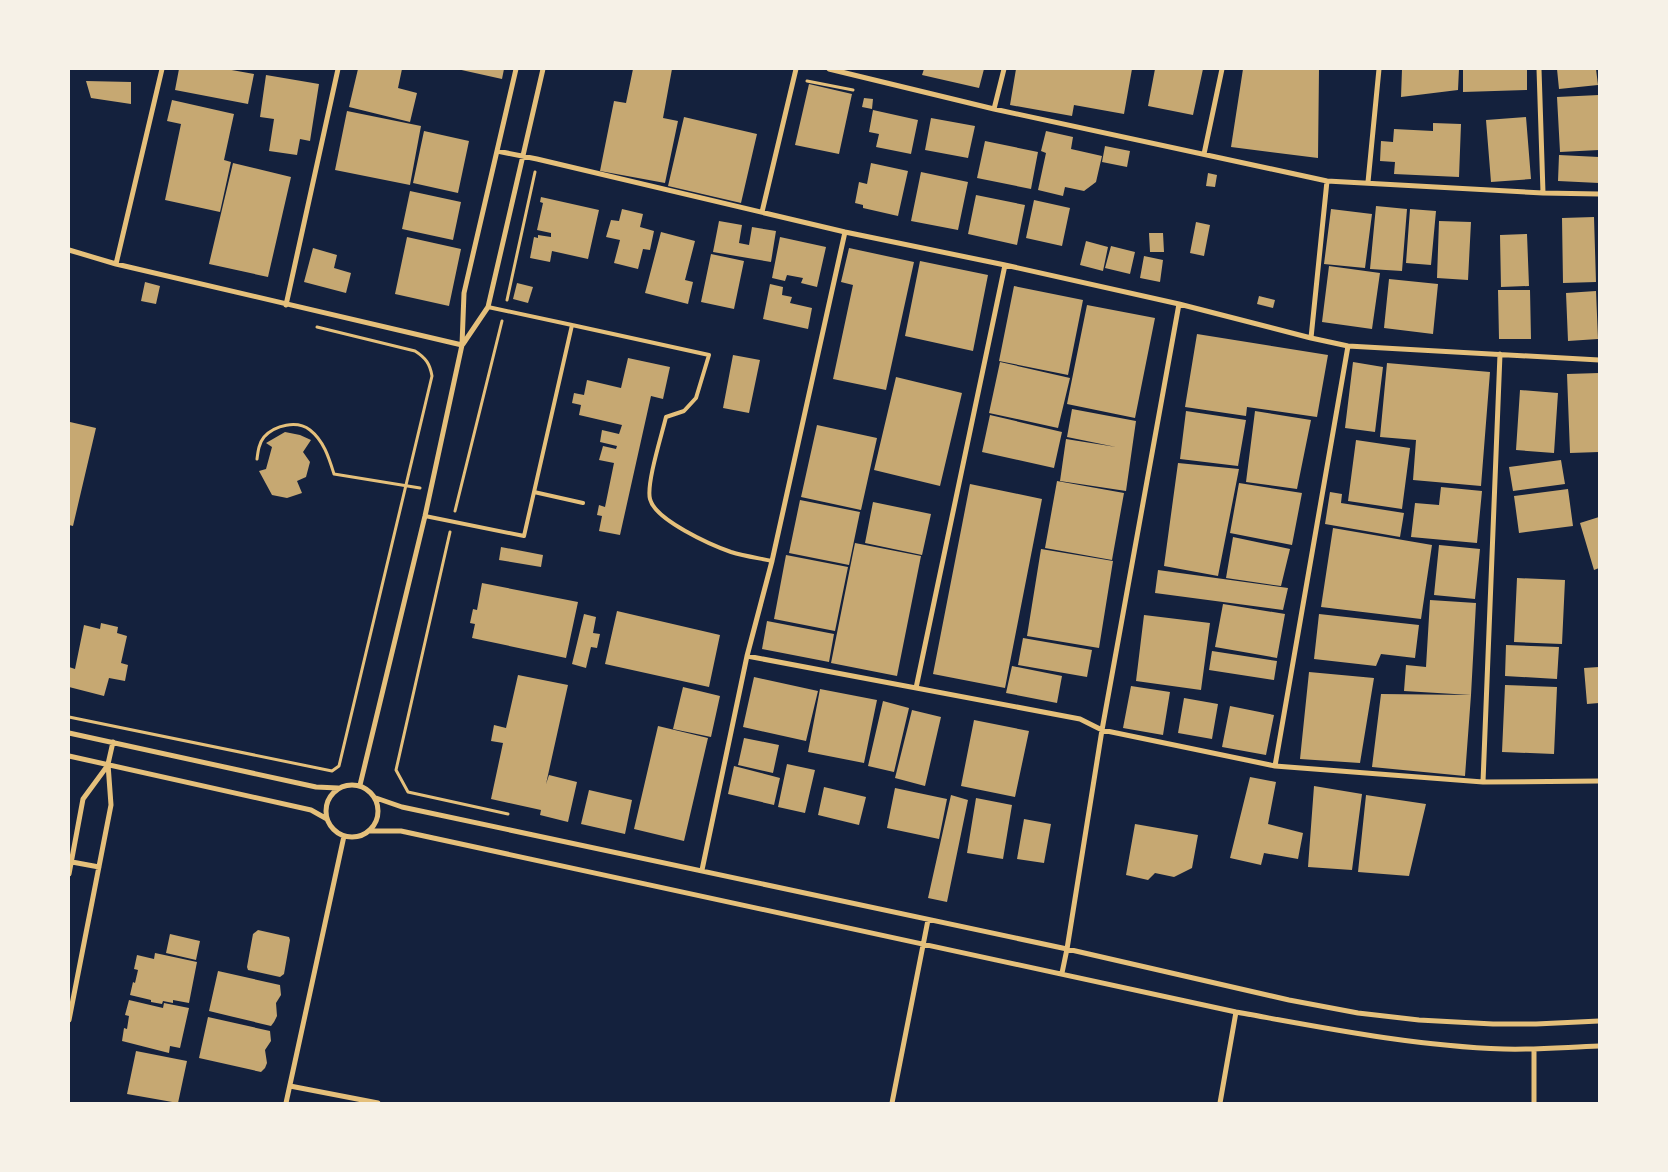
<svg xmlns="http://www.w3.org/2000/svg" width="1668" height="1172" font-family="Poppins,sans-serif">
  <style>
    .building { fill: #c6a872 }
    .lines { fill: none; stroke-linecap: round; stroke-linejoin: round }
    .path { stroke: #e5c07b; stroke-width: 3 }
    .service { stroke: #e5c07b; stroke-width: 4 }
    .minor { stroke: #e5c07b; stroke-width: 5 }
  </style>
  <rect width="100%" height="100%" fill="#14213d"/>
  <path class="building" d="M179 69H226L254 74 248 104 175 90Z
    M358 69H402L398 88 417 93 410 122 349 107Z
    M457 69H504L502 79Z
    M633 69H672L663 118 678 121 665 183 600 171 614 101 626 103Z
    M924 69H984L979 88 922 75Z
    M1016 69H1132L1124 114 1074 105 1072 116 1010 105Z
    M1155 69H1203L1193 115 1148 106Z
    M1243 69H1319L1318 158 1231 147Z
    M1402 69H1459L1458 90 1401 97Z
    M1463 69H1527V90L1463 92Z
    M1557 69H1596L1598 85 1559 89Z
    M266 75 319 84 310 141 300 139 297 155 269 151 274 119 260 117Z
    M86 81 131 82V104L91 98Z
    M809 84 852 94 839 154 795 145Z
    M1599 95V150L1560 152 1557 97Z
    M864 98 873 99 872 109 862 107Z
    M172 100 234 114 224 160 231 162 220 212 165 200 181 124 167 121Z
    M873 110 918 120 911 154 876 147 879 134 869 132Z
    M347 111 421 126 410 185 335 170Z
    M684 117 757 134 741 203 668 186Z
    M1526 117 1531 179 1491 182 1486 120Z
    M931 118 975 126 968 158 925 150Z
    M1433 123 1461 124 1459 177 1394 174 1395 162 1380 161 1381 141 1393 142 1394 129 1433 131Z
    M424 131 469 141 458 193 413 183Z
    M1046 131 1073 137 1071 149 1102 156 1096 182 1084 191 1065 187 1063 196 1038 190 1046 153 1041 151Z
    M985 141 1038 152 1031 189 977 178Z
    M1105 146 1130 151 1127 167 1102 162Z
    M1559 155 1599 157V183L1558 181Z
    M233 163 291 177 268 277 209 264Z
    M871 163 908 171 898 216 863 208V205L855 203 859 182 867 184Z
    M921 172 968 182 958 230 911 221Z
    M1208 173 1217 175 1215 187 1206 186Z
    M410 191 461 202 453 240 402 229Z
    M976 195 1025 205 1017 245 968 234Z
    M541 197 599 210 588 259 552 251 550 262 530 258 534 237 538 238V235L551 237V233L537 230 543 203 540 202Z
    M1034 200 1070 208 1062 246 1026 238Z
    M1376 206 1407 209 1402 271 1370 269Z
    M622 209 643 214 640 227 654 231 650 250 643 249 638 269 614 263 620 240 606 237 611 220 619 221Z
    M1331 209 1372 214 1365 268 1324 264Z
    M1410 209 1436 211 1431 265 1406 263Z
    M1594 217 1596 282 1563 283 1562 218Z
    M719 221 742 225 739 243 749 245 752 227 776 231 771 262 713 252Z
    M1439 221 1471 222 1468 280 1437 278Z
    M1196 222 1210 225 1204 256 1190 253Z
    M661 232 695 241 685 280 693 282 688 304 645 293Z
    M1149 233H1163L1164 252H1150Z
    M1527 234 1529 286 1501 287 1500 235Z
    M407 237 461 249 449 306 395 294Z
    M780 237 826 247 817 287 801 283 803 278 787 275 785 281 772 278Z
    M1086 241 1108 247 1103 271 1080 265Z
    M1111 246 1135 252 1130 274 1105 268Z
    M313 248 337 255 334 268 351 273 346 293 304 282Z
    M849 248 914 262 886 390 833 379 853 285 841 282Z
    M711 254 744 261 734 309 701 302Z
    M1144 256 1163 260 1160 282 1140 278Z
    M920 261 988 275 973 351 905 336Z
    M1329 266 1380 273 1372 329 1322 322Z
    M1389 279 1438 284 1433 334 1384 328Z
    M145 282 160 286 156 304 141 301Z
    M517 283 533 287 528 303 513 299Z
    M770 284 783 287 782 295 792 297 790 303 812 308 808 329 763 319Z
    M1014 286 1083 300 1068 375 999 361Z
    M1498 290H1530L1531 339H1499Z
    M1596 291 1598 339 1568 341 1566 293Z
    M1259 296 1275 300 1273 308 1257 304Z
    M1087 305 1155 318 1135 418 1067 404Z
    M1197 334 1328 355 1317 417 1247 407 1246 416 1185 407Z
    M733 355 760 360 749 413 723 408Z
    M628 358 670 367 663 399 651 396 620 535 599 531 602 516 597 515 599 505 605 507 614 463 599 460 603 446 616 449 617 446 600 442 602 430 619 434 622 425 579 415 581 405 572 403 574 393 584 395 587 380 621 388Z
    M1000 362 1070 378 1058 428 989 413Z
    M1353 362 1383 367 1375 432 1345 428Z
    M1387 363 1490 372 1481 486 1413 480 1416 440 1380 437Z
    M1599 373V452L1570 453 1567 374Z
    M896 377 962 393 940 486 874 470Z
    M1520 390 1558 393 1554 453 1516 450Z
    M1072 409 1136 421 1126 491 1060 481 1066 439 1116 447 1067 437Z
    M1186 411 1246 420 1238 466 1180 459Z
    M1255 411 1311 420 1297 489 1246 482Z
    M990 415 1062 432 1054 468 982 452Z
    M70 422 96 428 73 526 69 525Z
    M817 425 877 438 861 510 801 497Z
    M285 432 300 435 311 440 303 452 310 462 306 477 297 481 302 493 287 498 272 495 259 471 266 469 272 447 266 443Z
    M1356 440 1410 448 1402 509 1348 501Z
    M1561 460 1565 484 1513 491 1509 467Z
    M1178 463 1239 469 1218 576 1164 566Z
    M1057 481 1124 493 1112 560 1045 548Z
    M1239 483 1302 493 1292 545 1230 533Z
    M970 484 1042 499 1005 688 933 674Z
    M1441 487 1482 491 1477 543 1411 537 1415 503 1439 505Z
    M1568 489 1573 526 1519 533 1514 496Z
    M1330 492 1342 494 1341 503 1404 513 1400 537 1325 524Z
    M800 500 860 512 849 565 789 553Z
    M873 502 931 514 922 555 865 543Z
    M1599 517V568L1594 570 1580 523Z
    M1333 528 1432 545 1421 619 1321 607Z
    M1233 537 1290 549 1281 586 1226 578Z
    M855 543 921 556 897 676 831 663Z
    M1439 545 1480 549 1475 599 1434 595Z
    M501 547 543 555 541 567 499 560Z
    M1041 549 1113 561 1099 648 1027 636Z
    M786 555 848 567 835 631 774 619Z
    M1158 570 1288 588 1283 610 1155 593Z
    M1517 578 1565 580 1562 644 1514 642Z
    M482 583 578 602 566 658 472 638 475 624 470 623 473 609 477 610Z
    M1430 600 1476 603 1471 695 1404 691 1406 665 1426 667Z
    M1223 604 1285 614 1277 658 1215 647Z
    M617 611 720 635 709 687 605 664Z
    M584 614 596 617 593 633 600 634 597 648 591 647 586 668 572 664Z
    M1319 614 1419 625 1415 658 1381 654 1376 666 1314 659Z
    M1144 615 1210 623 1201 690 1136 681Z
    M767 621 834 634 829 662 762 649Z
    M101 623 118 627 117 633 127 636 121 663 128 665 125 681 109 678 104 696 69 687V667L75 669 84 625 100 629Z
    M1023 638 1092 650 1087 677 1018 665Z
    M1506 645 1559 647 1557 679 1505 676Z
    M1212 651 1277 661 1274 680 1209 670Z
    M1012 666 1062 676 1057 703 1006 693Z
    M1599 667V703L1587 704 1584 668Z
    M1309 672 1374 678 1360 763 1300 759Z
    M518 675 568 685 546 784 549 775 577 782 568 822 540 815 541 810 491 799 503 743 491 741 494 725 506 728Z
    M754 677 818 691 806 741 743 727Z
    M1505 685 1557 687 1554 754 1502 752Z
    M1131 686 1170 692 1163 735 1123 728Z
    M683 687 720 696 711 737 673 729Z
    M820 689 877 700 864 763 808 752Z
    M1381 694 1471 695 1465 776 1372 767Z
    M1184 698 1218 704 1212 739 1178 733Z
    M883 701 909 708 894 772 868 766Z
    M1230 706 1274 715 1266 755 1222 747Z
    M912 710 941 717 925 786 895 778Z
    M974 720 1029 731 1015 797 961 786Z
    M658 726 708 738 684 841 634 829Z
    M744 738 779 745 773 773 738 765Z
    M787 764 815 770 805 813 778 807Z
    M734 766 780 778 774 805 728 794Z
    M1250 777 1276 782 1268 824 1303 833 1298 859 1264 853 1261 865 1230 858Z
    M1314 786 1362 794 1352 870 1308 867Z
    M824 787 866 797 859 825 818 815Z
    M895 788 947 799 939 839 887 828Z
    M589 790 632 800 625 834 581 824Z
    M951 795 968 800 947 902 928 898Z
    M1366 795 1426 804 1409 876 1358 872Z
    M976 798 1012 805 1003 859 967 853Z
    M1024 819 1051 824 1044 863 1017 859Z
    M1135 824 1198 835 1192 868 1174 877 1155 873 1148 880 1126 875Z
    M258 930 289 937 290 940 284 974 280 977 248 970 247 967 253 934Z
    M170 934 200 941 196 960 166 953Z
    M155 953 197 962 189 1003 173 1000V1003L163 1001 162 1004 151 1002V1000L130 995 133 982 135 983 138 970 134 969 137 955 154 959Z
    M218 971 280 985 281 995 276 1003 277 1016 274 1022 271 1026 209 1011Z
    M129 1000 163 1008 164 1003 189 1008 180 1048 170 1046 169 1053 122 1041 124 1028 127 1029 129 1016 125 1015Z
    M208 1017 270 1031 271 1041 265 1050 267 1063 265 1068 261 1072 199 1058Z
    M136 1051 187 1061 178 1103 127 1094Z"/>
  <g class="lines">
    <path class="path" d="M807 81 853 90
      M507 300 535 172
      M257 459C258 451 259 443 264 437 275 425 297 420 310 430 324 441 329 458 334 474L420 488
      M455 511 502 321
      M450 532 396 770 408 792 508 814
      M69 717 332 771 339 766 432 376C430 364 426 358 415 351L317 327"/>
    <path class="service" d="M572 325 709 355 696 398 684 411 666 417C662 434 646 484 650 499 655 520 711 545 731 552 744 556 758 558 772 561
      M534 492 583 503
      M425 516 524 536 572 325 488 307"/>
    <path class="minor" d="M829 69 994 109 1327 181 1543 193 1599 194
      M1539 69 1543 193
      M994 109 1004 69
      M497 151 537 159 845 232 1005 265 1179 304 1311 338 1348 346 1599 360
      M1204 154 1222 69
      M1368 182 1379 69
      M762 212 796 69
      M69 250 116 264 462 345
      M116 264 162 69
      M286 305 338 69
      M1311 338 1327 181
      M463 344 488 307 543 69
      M747 656 1080 719 1102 730 1275 766 1483 782 1500 354
      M916 688 1005 265
      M69 733 316 787 338 788
      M69 756 311 810 327 819
      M1275 766 1348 346
      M1483 782 1599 781
      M326 811a26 26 0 1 1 52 0a26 26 0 1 1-52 0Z
      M360 785 425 516 462 345 464 293 516 69
      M376 798 402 807 1067 949 1289 1000 1358 1013 1419 1020 1493 1024H1536L1599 1021
      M370 831H401L1236 1012C1325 1028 1414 1046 1504 1049 1536 1050 1568 1047 1599 1046
      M72 862 99 867
      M702 870 747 656 772 561 845 232
      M69 874 83 799 108 765
      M1062 973 1067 949 1102 730 1179 304
      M69 1020 111 805 108 764 113 742
      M290 1086 378 1103
      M286 1103 344 836
      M892 1103 928 920
      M1220 1103 1236 1012
      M1534 1103V1049"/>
  </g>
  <rect width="1668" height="1172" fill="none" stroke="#f6f1e7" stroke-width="140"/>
</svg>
